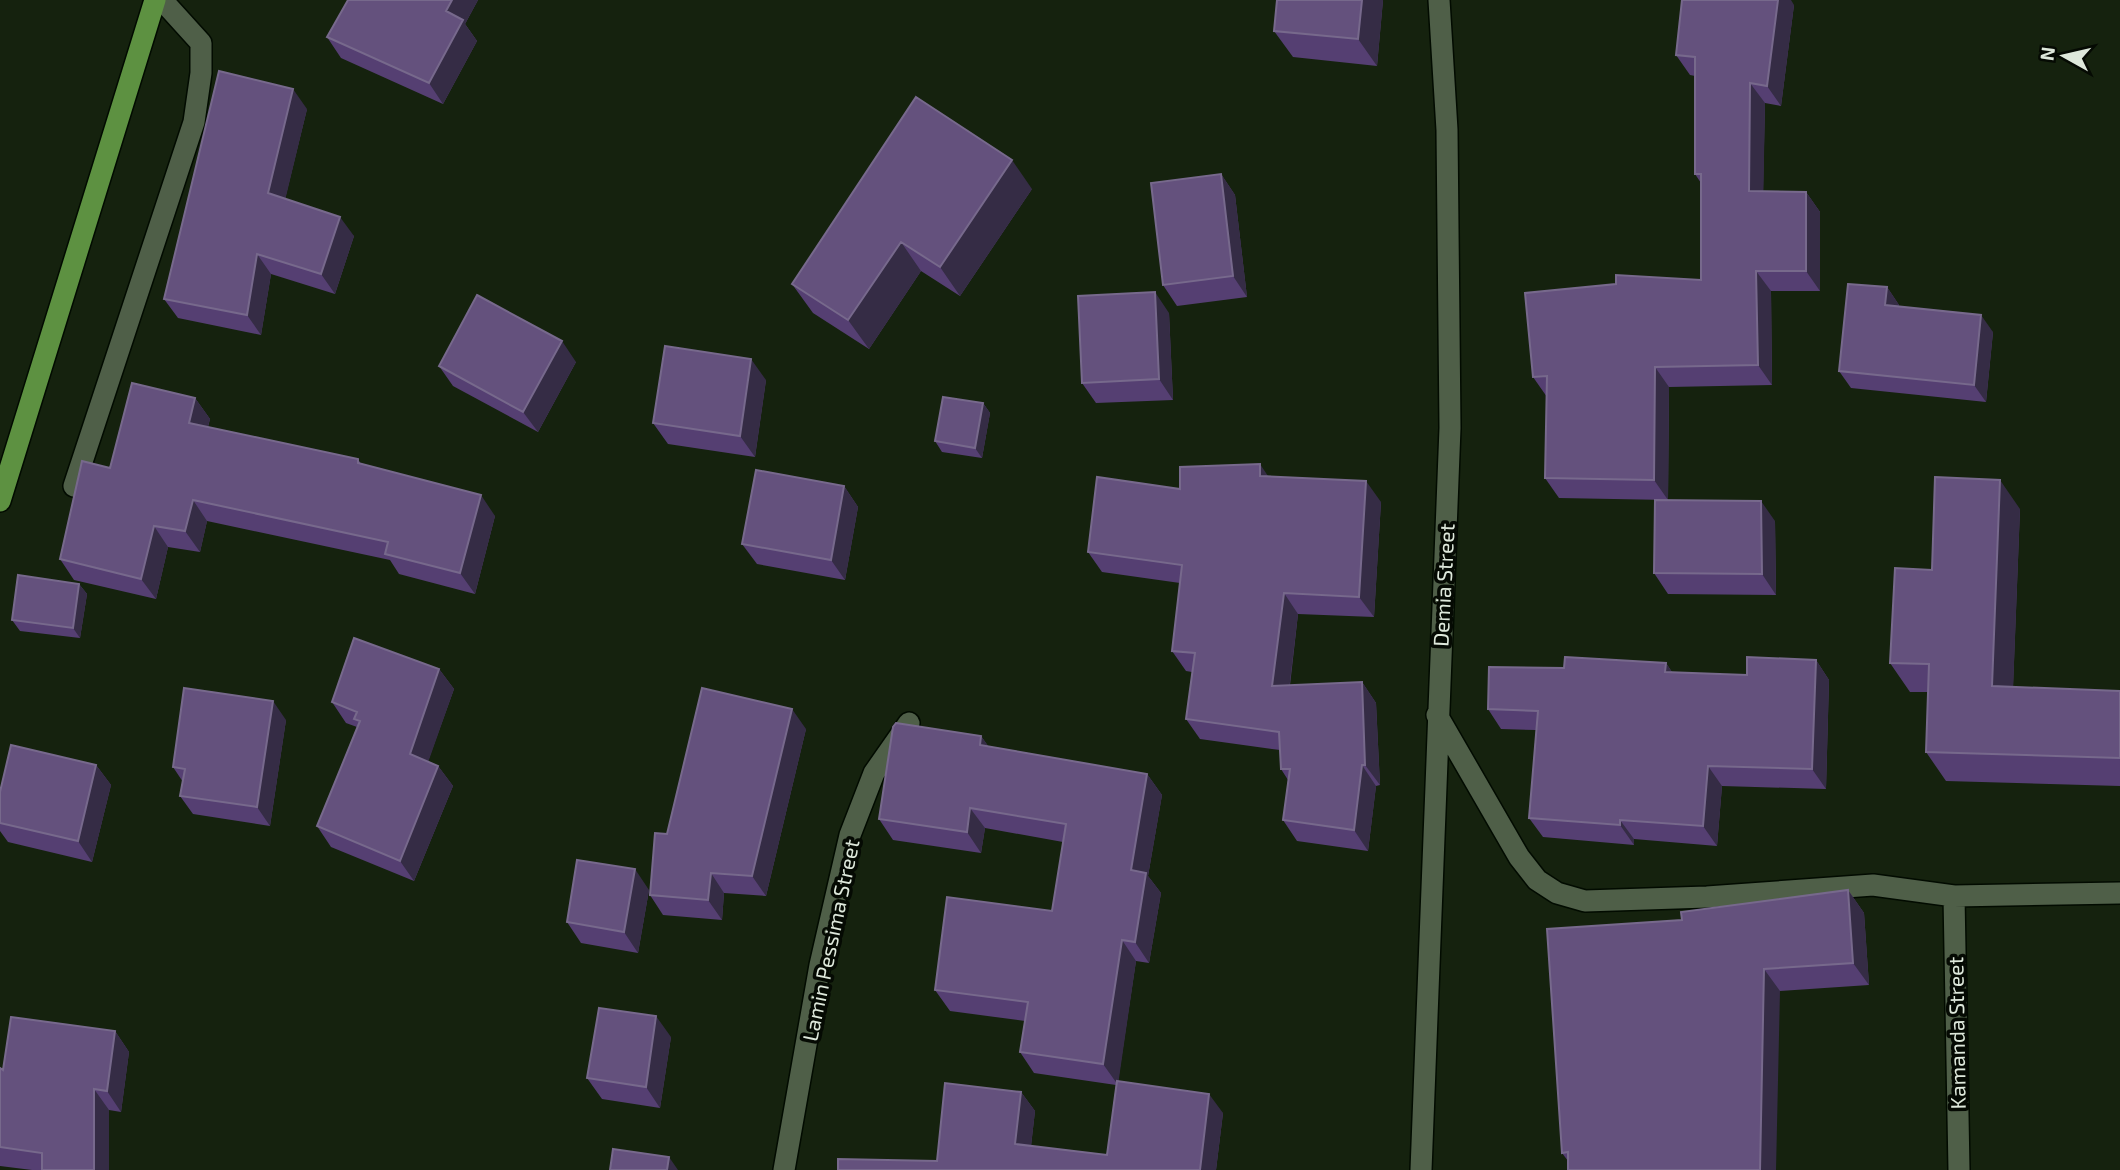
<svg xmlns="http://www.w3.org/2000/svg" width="2120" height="1170" font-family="'Exo 2',sans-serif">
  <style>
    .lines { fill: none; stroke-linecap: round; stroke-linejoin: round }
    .minor-casing { stroke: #020b00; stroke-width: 24 }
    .major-casing { stroke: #020b00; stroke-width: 24 }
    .minor { stroke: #4f5f48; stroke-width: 21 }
    .major { stroke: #5d9141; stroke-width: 21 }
    .wall { fill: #553f72 }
    .shaded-wall { fill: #352c45 }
    .building { fill: #64517d; stroke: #77698c; stroke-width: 2 }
    .labels { text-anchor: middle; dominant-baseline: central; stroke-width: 7; stroke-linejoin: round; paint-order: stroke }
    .street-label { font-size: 21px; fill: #dee8db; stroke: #050a03 }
  </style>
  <rect width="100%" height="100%" fill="#15220e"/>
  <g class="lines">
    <g class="minor-casing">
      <path id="minor" d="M74 486 194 122 201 73V43L162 0
        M1437 715 1519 857 1537 880 1557 893 1585 901 1707 897 1873 885 1954 896 2120 893
        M1954 896 1959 1170
        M784 1170 820 965 850 835 874 773 909 723
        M1421 1170 1450 428 1447 130 1439 0"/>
    </g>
    <g class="major-casing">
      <path id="major" d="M0 501 155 0"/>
    </g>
    <use href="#minor" class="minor"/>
    <use href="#major" class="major"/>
  </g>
  <path class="wall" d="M348 0H478L465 24 477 41 443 104 341 58 327 37Z
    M1383 0 1377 66 1293 57 1274 31Z
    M1794 5 1781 106 1765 103 1763 192H1806L1820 212V291H1771L1772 385 1669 387 1668 500 1559 498 1545 478 1547 397 1533 377 1701 280V183L1695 174V76L1690 75 1676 55Z
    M307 109 285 199 354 236 335 294 271 274 261 335 178 318 164 299Z
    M1221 174 1235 195 1247 297 1177 306 1163 285Z
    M1032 189 960 296 921 271 869 349 813 313 792 284Z
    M1887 287 1899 305V307L1993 332 1986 402 1851 388 1839 371Z
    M1169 313 1173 400 1096 403 1082 383Z
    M576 362 538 432 453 386 439 366Z
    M766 380 755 457 668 444 653 423Z
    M195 398 210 419 208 427 358 459 361 464 495 516 475 594 399 574 390 560 207 521 200 552 168 547 156 599 74 580 60 559 110 468Z
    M983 403 990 413 982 458 942 452 935 441Z
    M1268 476 1381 502 1374 617 1298 614 1290 685 1362 682 1376 703 1380 785 1376 786 1368 851 1297 841 1283 820 1288 780 1281 769 1280 750 1200 739 1186 719 1192 672 1186 671 1172 651 1180 583 1102 572 1088 552 1180 489Z
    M844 486 858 507 845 580 757 564 742 544Z
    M2020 509 2013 687 2120 691V786L1946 781 1926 752 1928 692H1910L1890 663 1932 570Z
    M1775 521 1776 595 1668 594 1654 573Z
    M79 584 87 594 80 638 20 631 12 620Z
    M1816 660 1829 680 1826 789 1722 786 1717 846 1634 839V845L1543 837 1529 818 1536 730 1501 729 1488 709 1564 668 1666 663 1672 672 1747 675Z
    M439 669 454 689 428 761 438 766 453 786 414 881 331 847 317 826 357 727 346 723 332 702Z
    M286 720 270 826 193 814 180 796 183 782 173 767Z
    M806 729 766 896 724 893 722 920 663 915 650 895 667 834Z
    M981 736 988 746 1147 774 1162 795 1148 876 1161 893 1149 963 1136 961 1118 1081 1223 1113 1216 1170 937 1161 1021 1092 1035 1111 1031 1146 1107 1155 1116 1085 1034 1073 1020 1052 1025 1021 950 1011 935 990 1052 911 1063 842 985 828 981 853 893 840 879 819Z
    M96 765 111 785 92 862 8 842 0 831V792Z
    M649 890 638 953 581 943 567 922Z
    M1848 890 1864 913 1869 985 1780 991 1568 1161 1562 1153 1682 920Z
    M115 1031 129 1052 121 1112 109 1110V1170H32L0 1166V1068L3 1070Z
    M671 1037 660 1108 602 1099 587 1078Z"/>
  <path class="shaded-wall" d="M452 0H478L465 24 477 41 443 104 429 83 446 11Z
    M1362 0H1383L1377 66 1358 39Z
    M1778 0H1791L1794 5 1781 106 1767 86Z
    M1750 83 1765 103 1763 212 1749 191Z
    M293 89 307 109 282 213 268 193Z
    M1012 160 1032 189 960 296 940 267Z
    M1221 174 1235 195 1247 297 1233 276Z
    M1806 192 1820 212V291L1806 271Z
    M340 217 354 236 335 294 321 274Z
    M901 242 921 271 869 349 848 320Z
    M257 254 271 274 261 335 247 315Z
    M1756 271 1771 291 1772 385 1758 365Z
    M1887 287 1899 305 1897 323 1885 305Z
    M1155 292 1169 313 1173 400 1159 379Z
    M1981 315 1993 332 1986 402 1974 385Z
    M562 341 576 362 538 432 523 412Z
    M751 359 766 380 755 457 740 436Z
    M1655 367 1669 387 1668 500 1654 480Z
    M195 398 210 419 203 444 189 423Z
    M983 403 990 413 982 458 975 448Z
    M1260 464 1274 485 1260 476Z
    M2000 480 2020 509 2012 715 1992 686Z
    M1366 481 1381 502 1374 617 1359 597Z
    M844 486 858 507 845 580 831 560Z
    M481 495 495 516 475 594 460 573Z
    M193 500 207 521 200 552 185 531Z
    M1761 501 1775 521 1776 595 1762 574Z
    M154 526 168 547 156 599 141 579Z
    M79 584 87 594 80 638 73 628Z
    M1284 593 1298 614 1287 707 1272 686Z
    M1816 660 1829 680 1826 789 1812 769Z
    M1666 663 1679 683 1665 672Z
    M439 669 454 689 424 774 410 754Z
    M1362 682 1376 703 1380 785 1365 765Z
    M273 701 286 720 270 826 257 807Z
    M792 709 806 729 766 896 752 876Z
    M981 736 996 757 980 745Z
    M96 765 111 785 92 862 78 841Z
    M1362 765 1376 786 1368 851 1354 830Z
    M438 766 453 786 414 881 400 861Z
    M1708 766 1722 786 1717 846 1703 826Z
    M1147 774 1162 795 1148 876 1161 893 1149 963 1135 942 1131 870Z
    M970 808 985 828 981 853 967 832Z
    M1620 820 1634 839V845L1620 825Z
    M635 869 649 890 638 953 624 932Z
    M711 873 724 893 722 920 708 900Z
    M1848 890 1864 913 1869 985 1853 963Z
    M1122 940 1136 961 1118 1085 1103 1064Z
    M1764 969 1780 991 1776 1170H1760Z
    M656 1016 671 1037 660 1108 646 1087Z
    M115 1031 129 1052 121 1112 107 1091Z
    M94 1089 109 1110V1170H94Z
    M1021 1092 1035 1111 1029 1163 1015 1144Z
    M1209 1094 1223 1113 1216 1170H1200Z
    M669 1157 678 1170H667Z"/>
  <path class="building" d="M348 0H452L446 11 463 20 429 83 327 37Z
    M1277 0H1362L1358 39 1274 31Z
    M1682 0H1778L1767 86 1750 83 1749 191 1806 192V271H1756L1758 365 1655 367 1654 480 1545 478 1547 376 1533 377 1525 293 1616 284V275L1701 280V174H1695V57L1676 55Z
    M219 71 293 89 268 193 340 217 321 274 257 254 247 315 164 299Z
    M916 97 1012 160 940 267 901 242 848 320 792 284Z
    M1221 174 1233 276 1163 285 1151 183Z
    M1848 284 1887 287 1885 305 1981 315 1974 385 1839 371Z
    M1155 292 1159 379 1082 383 1078 296Z
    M477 295 562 341 523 412 439 366Z
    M665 346 751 359 740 436 653 423Z
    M132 383 195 398 189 423 358 459V463L481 495 460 573 385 554 388 542 193 500 185 531 154 526 141 579 60 559 82 461 110 468Z
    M943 397 983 403 975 448 935 441Z
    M1260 464V476L1366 481 1359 597 1284 593 1272 686 1362 682 1365 765H1362L1354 830 1283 820 1290 769H1281L1279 732 1186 719 1195 653 1172 651 1182 565 1088 552 1097 477 1180 489V467Z
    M756 470 844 486 831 560 742 544Z
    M1935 477 2000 480 1992 686 2120 691V758L1926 752 1929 664 1890 663 1895 568 1932 570Z
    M1655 500 1761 501 1762 574 1654 573Z
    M18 575 79 584 73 628 12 620Z
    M354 638 439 669 410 754 438 766 400 861 317 826 360 721 354 719 357 712 332 702Z
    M1565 657 1666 663 1665 672 1747 675V657L1816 660 1812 769 1708 766 1703 826 1620 820V825L1529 818 1538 711 1488 709 1489 667 1564 668Z
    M184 688 273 701 257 807 180 796 185 769 173 767Z
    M702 688 792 709 752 876 711 873 708 900 650 895 655 833 667 834Z
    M896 723 981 736 980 745 1147 774 1131 870 1146 873 1135 942 1122 940 1103 1064 1020 1052 1028 1002 935 990 947 897 1052 911 1066 824 970 808 967 832 879 819 893 727Z
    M11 745 96 765 78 841 0 823V792Z
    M577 860 635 869 624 932 567 922Z
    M1848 890 1853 963 1764 969 1760 1170H1568V1152L1562 1153 1547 929 1682 920 1681 912Z
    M599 1008 656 1016 646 1087 587 1078Z
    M11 1017 115 1031 107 1091 94 1089V1170H42V1153L0 1147V1068L3 1070Z
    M1117 1081 1209 1094 1200 1170H838V1159L937 1161 945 1083 1021 1092 1015 1144 1107 1155Z
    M613 1149 669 1157 667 1170H610Z"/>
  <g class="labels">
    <g class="street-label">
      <text transform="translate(1443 585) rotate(-87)">Demia Street</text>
      <text transform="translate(830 940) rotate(-78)">Lamin Pessima Street</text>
      <text transform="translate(1956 1033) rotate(-91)">Kamanda Street</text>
    </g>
  </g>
  <g transform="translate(2064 56) rotate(278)" stroke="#050a03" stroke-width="5" paint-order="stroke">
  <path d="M0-5L12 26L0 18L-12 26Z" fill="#dee8db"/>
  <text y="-10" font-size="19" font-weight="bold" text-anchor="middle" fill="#dee8db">N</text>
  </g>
</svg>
